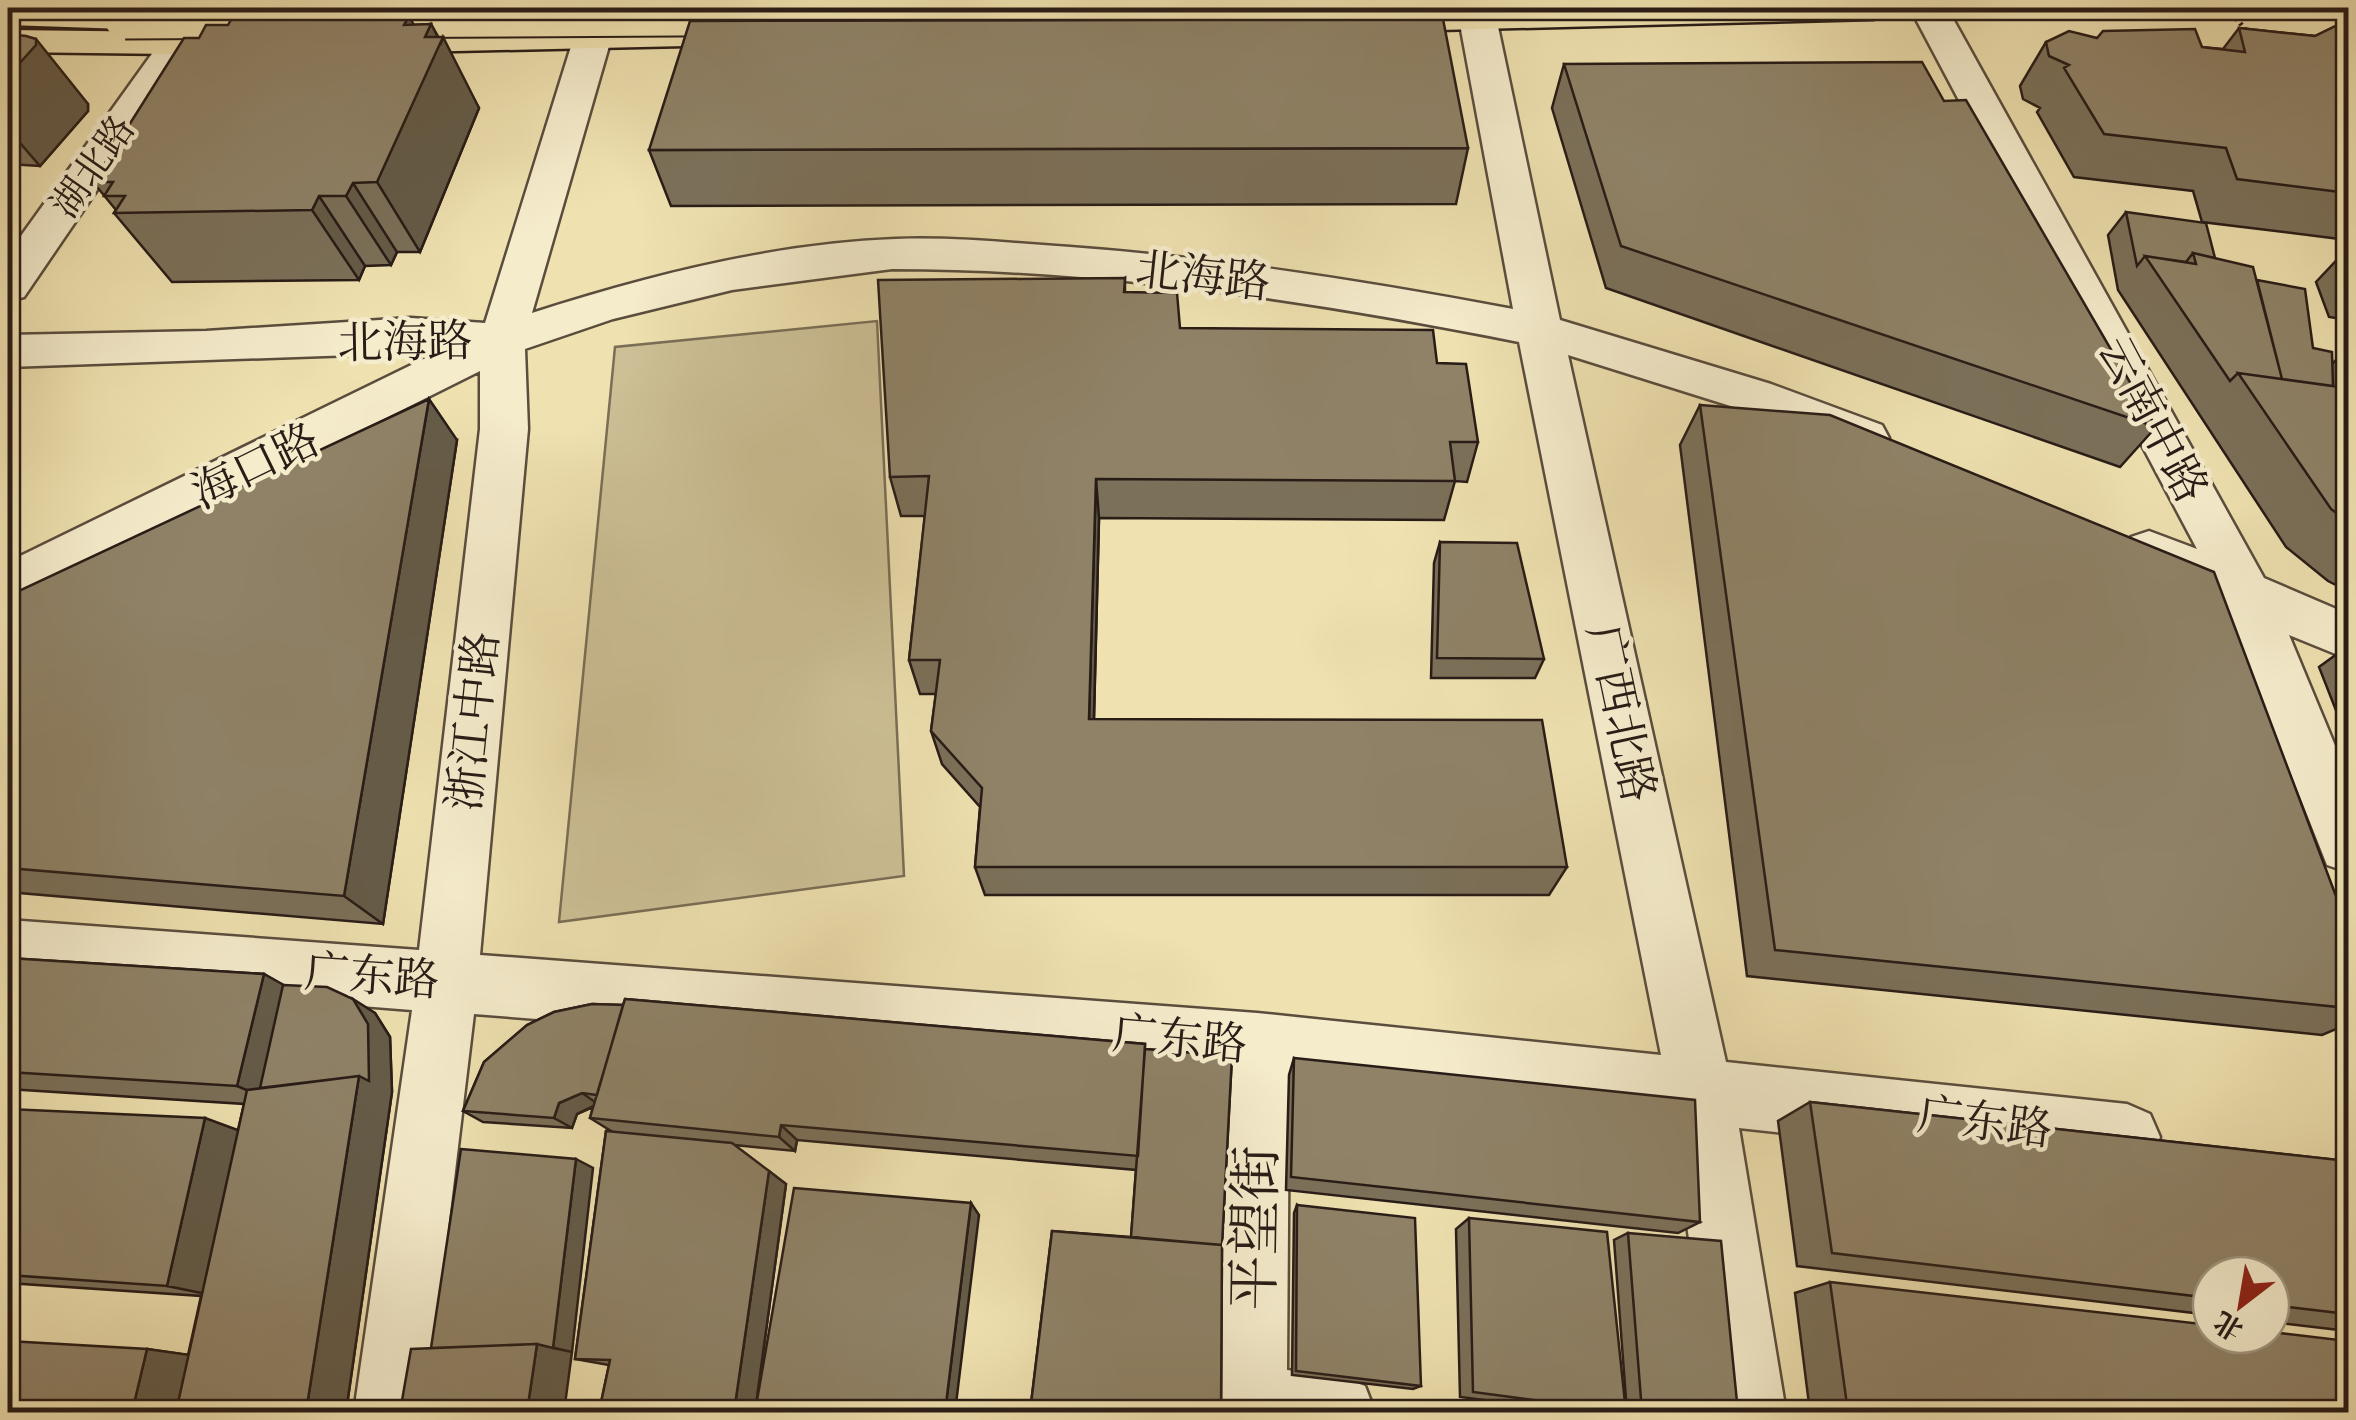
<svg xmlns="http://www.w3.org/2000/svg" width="2356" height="1420" font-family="'EB Garamond','Noto Serif SC',serif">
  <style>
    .green { fill: #cdc096; stroke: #7a6e56; stroke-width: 2.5 }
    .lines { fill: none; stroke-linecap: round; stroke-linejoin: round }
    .minor-casing { stroke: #5a4d3d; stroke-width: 5 }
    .major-casing { stroke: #281c17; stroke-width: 5 }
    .highway-casing { stroke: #281c17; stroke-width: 5 }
    .path { stroke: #281c17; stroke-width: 5; stroke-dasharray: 2.5 4; stroke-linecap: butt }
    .minor { fill: #f5eccc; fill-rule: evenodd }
    .major { fill: #efe1b0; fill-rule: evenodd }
    .highway { fill: #efe1b0; fill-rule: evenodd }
    .highway-bridge-casing { stroke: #281c17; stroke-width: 45; stroke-linecap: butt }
    .highway-bridge { stroke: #efe1b0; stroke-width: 41 }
    .wall { fill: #7b7059; stroke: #281c17; stroke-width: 2.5 }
    .shaded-wall { fill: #645b48; stroke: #281c17; stroke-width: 2.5 }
    .building { fill: #8f8267; stroke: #281c17; stroke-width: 2.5 }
    .labels { text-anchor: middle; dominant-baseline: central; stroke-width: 9; stroke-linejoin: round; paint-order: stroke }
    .far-street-label { font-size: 38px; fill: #281c17; stroke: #f5eccc }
    .street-label { font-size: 45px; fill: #281c17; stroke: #f5eccc }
    .near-street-label { font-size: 55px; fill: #281c17; stroke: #f5eccc }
  </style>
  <rect width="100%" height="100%" fill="#efe1b0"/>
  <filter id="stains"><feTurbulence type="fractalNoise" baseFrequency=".002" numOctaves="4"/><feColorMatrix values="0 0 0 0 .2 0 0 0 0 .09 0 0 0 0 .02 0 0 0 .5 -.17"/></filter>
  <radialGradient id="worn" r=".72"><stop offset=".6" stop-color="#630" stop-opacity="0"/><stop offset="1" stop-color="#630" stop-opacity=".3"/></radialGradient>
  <path class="green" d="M877 321 904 876 559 922 615 347Z"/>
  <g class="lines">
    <g class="minor-casing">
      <path id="minor" d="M583 8H620L532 313C646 276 776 243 896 239 954 237 1012 243 1070 247 1219 258 1366 281 1513 309L1457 8H1494L1560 320 1771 384 1882 425 1889 438 1882 451 1865 456 1737 408 1568 355 1726 1062 2127 1104 2150 1114 2160 1137 2150 1160 2127 1170 1739 1128 1786 1412H1714L1672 1121 1289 1079 1287 1370 1339 1376 1365 1386 1375 1412H1214L1224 1073 474 1014 426 1412H354L412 1010 8 978V920L419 950 480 429V371L8 607V562L438 352 8 367V335L206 331 411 318 485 323ZM892 269C1103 269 1313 301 1519 342L1661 1055 1257 1013 480 955 528 429 525 349 613 319 732 290Z
        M1910 8H1947L2264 578 2348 614V659L2289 635 2348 777V872L2327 865 2225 607 2131 565 2124 551 2131 537 2149 531 2197 549Z
        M177 34 190 37 196 45 24 297 8 301V254L164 37Z"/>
    </g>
    <g class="major-casing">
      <path id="major" d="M1453 8H1892L1886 16 1873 19 1325 33 1312 30 1306 22 1312 14 1325 11Z
        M759 25 772 28 778 36 772 44 370 53 357 50 351 42 357 34 370 31Z
        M8 30 254 33 267 36 273 44 267 52 254 55 8 52Z"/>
    </g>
    <g class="highway-casing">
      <path id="highway" d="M8 8H128L138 10 144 18 138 26 125 29 8 25Z
        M836 8H1134L1128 16 1115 19 850 25 837 22 831 14Z"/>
    </g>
    <path class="path" d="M2228 8 2247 32"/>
    <use href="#minor" class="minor"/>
    <use href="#major" class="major"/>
    <use href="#highway" class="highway"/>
    <g class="highway-bridge-casing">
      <path id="highway-bridge" d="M125 18 850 14"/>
    </g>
    <use href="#highway-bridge" class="highway-bridge"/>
  </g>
  <path class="wall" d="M2348 20V240L2202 222 2193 191 2074 177 2037 112 2040 108 2023 99 2020 86 2046 42 2097 38 2223 49 2239 28 2315 36Z
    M431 24 479 108 420 252H397L391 265 365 266 359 280 172 282 114 213 116 210 93 182 414 25Z
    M8 34 88 104V111L40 166 8 164Z
    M1564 64 1944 101 2156 427 2120 467 1606 288 1552 108Z
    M1468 148 1456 204 671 206 649 150Z
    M2126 212 2257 280 2313 348 2332 364 2348 348V591L2328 581 2286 547 2118 290 2108 235Z
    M2348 248V320L2329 317 2316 282Z
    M1125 278V292L1180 328 1437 363 1478 442 1467 482 1455 481 1444 520 1099 518 1094 719 1567 867 1549 895H985L975 867 980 807 942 764 931 731 936 694H920L909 660 925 516H901L890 477Z
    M1700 405 2348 928V1024L2322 1035 1747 976 1680 445Z
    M457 440 383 924 8 892V596Z
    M1440 542 1544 659 1535 678H1431L1434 563Z
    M2348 646V741L2319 667Z
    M8 958 264 974 283 985 375 1013 390 1037 392 1092 346 1412 147 1349 188 1355 201 1296 8 1283V1109L238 1130 244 1104 8 1089Z
    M625 999 1145 1044V1049L1232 1056 1222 1245 1221 1412H1030L1052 1231 1131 1237 1136 1170 797 1140 795 1151 734 1145 786 1184 755 1412H599L609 1365 575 1359 606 1131H611L590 1118 593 1107 577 1114 572 1128 483 1122 463 1111 484 1062 527 1025 554 1012 592 1004 623 1005Z
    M1294 1058 1700 1222 1678 1233 1286 1190 1289 1075Z
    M1810 1102 2348 1161V1331L2271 1322V1275H2211V1315L1797 1266 1778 1121Z
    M1297 1205 1421 1386 1413 1389 1292 1375 1294 1213Z
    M1469 1218 1626 1412H1579L1460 1397 1456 1229Z
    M1628 1233 1738 1412H1627L1614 1240Z
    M1830 1282 2348 1412H1810L1795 1293Z"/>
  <path class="shaded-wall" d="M409 16 433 60 425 37 431 24 441 43 443 37 479 108 420 252 377 182 404 25Z
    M36 39 88 104V111L40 166 8 129V76Z
    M353 183 397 252 391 265 346 196Z
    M319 196 365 266 359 280 312 210Z
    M429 399 457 440 383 924 344 896Z
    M1096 479 1099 518 1093 753 1089 719Z
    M264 974 307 998 258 1095 237 1086Z
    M353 999 375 1013 390 1037 392 1092 346 1412H306L359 1076Z
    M582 1093 598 1104 577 1114 572 1128 554 1118 559 1103Z
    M205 1118 254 1136 221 1297 167 1286Z
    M781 1125 797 1140 795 1151 779 1137Z
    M576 1159 593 1168 572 1352 553 1348Z
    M769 1171 786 1184 755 1412H734Z
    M971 1203 979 1215 955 1412H945Z
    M537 1344 572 1352 564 1412H527Z
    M147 1349 204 1357 192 1412H132Z"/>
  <path class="building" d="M409 16 404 25 431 24 425 37H443L377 182 353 183 346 196H319L312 210 114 213 125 196H104L113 182H93L184 38H199L206 25H228L232 18Z
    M1443 19 1468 148 649 150 690 21Z
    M2348 20V193L2237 179 2226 148 2104 134 2064 68 2069 65 2049 56 2046 42 2069 31 2097 38 2103 31 2195 29 2202 47 2245 52 2239 28 2315 36Z
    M8 34 26 36 36 39V45L8 76Z
    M1922 62 1944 101 1966 100 2156 427 1621 246 1564 64Z
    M2126 212 2206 223 2215 258 2193 253 2186 262 2145 256 2137 266Z
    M2193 253 2253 267 2282 379 2238 373 2230 381 2145 256 2196 264Z
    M1125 278 1124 292 1177 293 1180 328 1433 330 1437 363 1466 364 1478 442H1450L1455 481 1096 479 1089 719 1542 720 1567 867H975L982 788 931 731 940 660H909L929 476 890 477 878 280Z
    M2257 280 2305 289 2313 348 2332 352 2333 386 2282 379Z
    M2238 373 2339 387 2348 381V522L2331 509Z
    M429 399 344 896 8 868V596Z
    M1700 405 1830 415 2214 572 2348 928V1008L1775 950Z
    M1440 542 1517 543 1544 659 1437 658Z
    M8 958 264 974 237 1086 8 1072Z
    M283 985 327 987 353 999 368 1024 369 1081 359 1076 260 1088Z
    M625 999 1145 1044 1138 1156 781 1125 779 1137 590 1118Z
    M592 1004 623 1005 597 1095 582 1093 559 1103 554 1118 463 1111 484 1062 527 1025 554 1012Z
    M1145 1049 1232 1056 1222 1245 1131 1237Z
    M1294 1058 1695 1100 1700 1222 1291 1177Z
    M359 1076 306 1412H176L247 1090Z
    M1810 1102 2348 1161V1314L2271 1305V1275H2211V1298L1832 1253Z
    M8 1109 205 1118 167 1286 8 1275Z
    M606 1131 732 1143 769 1171 734 1412H599L610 1360 575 1359Z
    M461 1149 576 1159 553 1348 537 1344 431 1348Z
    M794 1188 971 1203 945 1412H755Z
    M1297 1205 1415 1218 1421 1386 1296 1371Z
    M1469 1218 1607 1232 1626 1412 1473 1392Z
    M1052 1231 1222 1245 1221 1412H1030Z
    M1628 1233 1721 1241 1738 1412H1642Z
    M1830 1282 2211 1325V1335H2271V1332L2348 1341V1412H1848Z
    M8 1341 147 1349 132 1412H8Z
    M537 1344 527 1412H400L411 1349Z"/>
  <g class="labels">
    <g class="far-street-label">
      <text transform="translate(92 166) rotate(-55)">湖北路</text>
    </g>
    <g class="street-label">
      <text transform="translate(1203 275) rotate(6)">北海路</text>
      <text transform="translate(405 341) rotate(-1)">北海路</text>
      <text transform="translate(2154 419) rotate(62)">云南中路</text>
      <text transform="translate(255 465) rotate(-26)">海口路</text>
      <text transform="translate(1622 713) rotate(78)">广西北路</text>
      <text transform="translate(472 721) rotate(-84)">浙江中路</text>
      <text transform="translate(372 975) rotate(4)">广东路</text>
      <text transform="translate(1180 1038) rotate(5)">广东路</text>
      <text transform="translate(1985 1121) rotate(7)">广东路</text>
    </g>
    <g class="near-street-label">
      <text transform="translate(1254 1228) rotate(-89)">平望街</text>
    </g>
  </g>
  <rect width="2356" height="1420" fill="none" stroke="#efe1b0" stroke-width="40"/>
  <rect x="10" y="10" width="2336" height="1400" fill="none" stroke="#281c17" stroke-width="5"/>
  <rect x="20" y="20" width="2316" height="1380" fill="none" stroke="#281c17" stroke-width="2.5"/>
  <g transform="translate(2241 1305) rotate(211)"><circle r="48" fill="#f5eccc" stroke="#a39984" stroke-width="2.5"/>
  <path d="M0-8L18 38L0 25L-18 38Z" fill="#8f2418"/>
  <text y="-15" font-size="28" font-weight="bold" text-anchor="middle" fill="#281c17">北</text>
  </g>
  <rect width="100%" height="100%" filter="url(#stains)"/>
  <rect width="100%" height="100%" fill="url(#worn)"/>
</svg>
